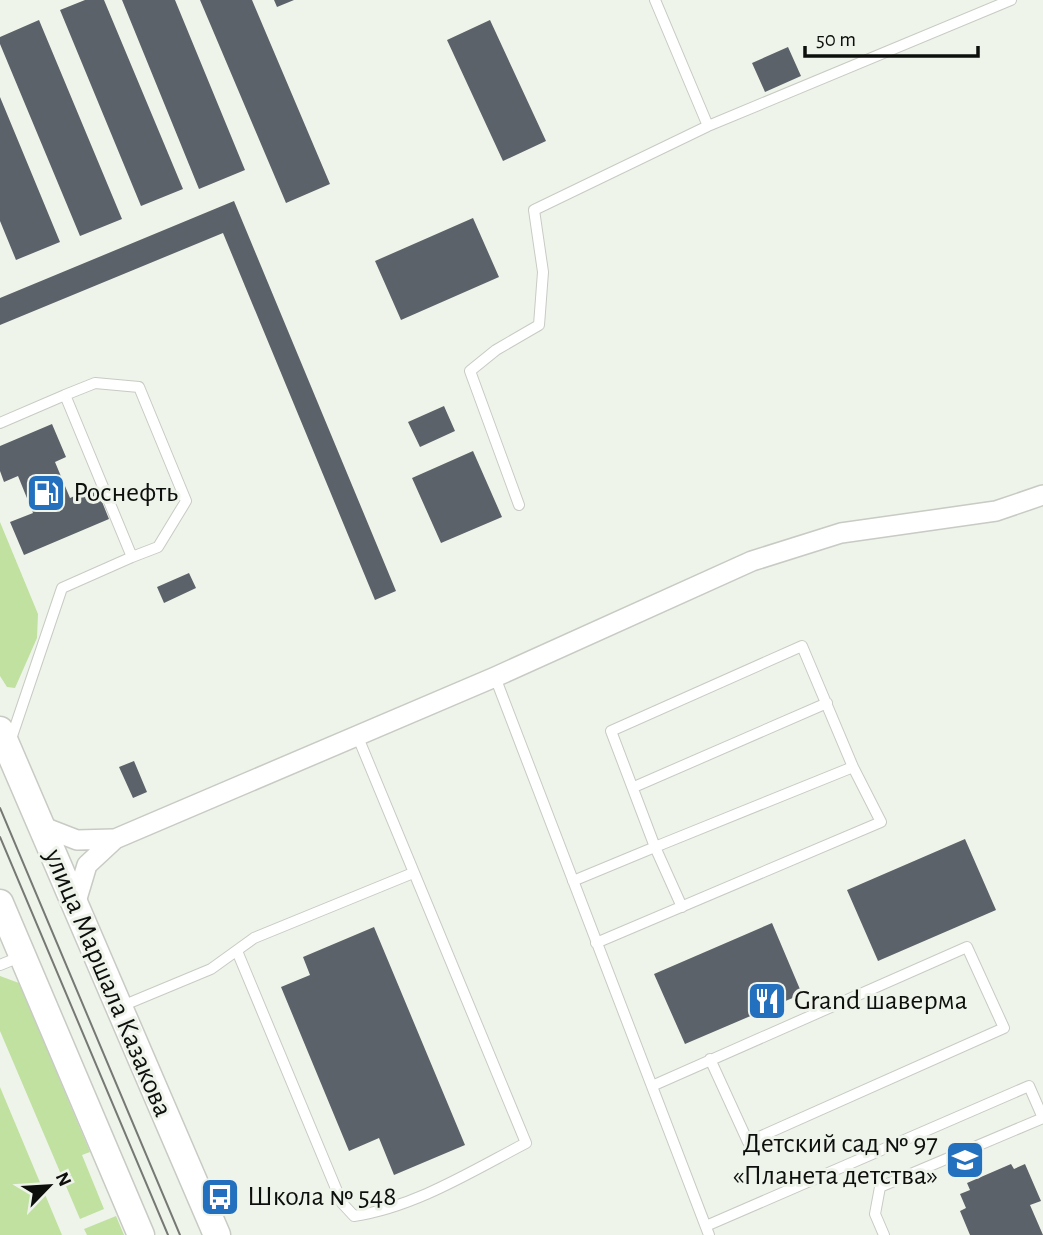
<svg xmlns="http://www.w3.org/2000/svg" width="1043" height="1235" font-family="'Alegreya Sans',sans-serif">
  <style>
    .green { fill: #c0e1a0 }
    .building { fill: #5c6269 }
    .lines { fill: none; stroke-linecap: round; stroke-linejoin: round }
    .service-casing { stroke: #c7cbc3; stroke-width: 12 }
    .minor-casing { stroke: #c7cbc3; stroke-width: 22 }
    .secondary-casing { stroke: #c7cbc3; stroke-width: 29 }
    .service { stroke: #fff; stroke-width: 10 }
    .minor { stroke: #fff; stroke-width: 19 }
    .secondary { stroke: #fff; stroke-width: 26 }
    .tram { stroke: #767973; stroke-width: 2 }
    .labels { text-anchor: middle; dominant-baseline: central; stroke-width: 6; stroke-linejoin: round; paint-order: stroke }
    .poi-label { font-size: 28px; fill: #0d0f0c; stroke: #eff4eb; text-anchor: start }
    .street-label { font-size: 28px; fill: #0d0f0c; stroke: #eff4eb }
  </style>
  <rect width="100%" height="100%" fill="#eff4eb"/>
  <path class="green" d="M0 522 38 614 37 638 15 688 7 687 0 676Z
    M0 976 19 983 90 1152 82 1155 104 1209 80 1219 0 1031Z
    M0 1087 62 1235H0Z
    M116 1216 124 1235H87L84 1229Z"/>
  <path class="building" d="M85 0H104L183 189 141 206 60 10Z
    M122 0H175L245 170 199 189Z
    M200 0H252L330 184 286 203Z
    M274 0H294L277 7Z
    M39 20 122 219 80 236 0 44V37Z
    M490 20 546 141 503 161 447 40Z
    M788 47 801 76 765 92 752 63Z
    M0 97 60 242 16 260 0 221Z
    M234 201 396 591 375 600 223 233 0 325V298Z
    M473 218 499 277 401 320 375 261Z
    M444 406 455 431 420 447 408 422Z
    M52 424 66 457 55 462 70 498 96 487 109 519 24 555 10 522 33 513 18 476 4 482 0 471V446Z
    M473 451 502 517 441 543 412 478Z
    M189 573 196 588 164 603 157 587Z
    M134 761 147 792 133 798 119 767Z
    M965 839 996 910 878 961 847 890Z
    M772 923 802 994 685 1044 654 974Z
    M374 927 465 1145 394 1175 379 1138 349 1151 281 987 310 975 303 957Z
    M1011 1164 1014 1169 1025 1164 1041 1201 1030 1205 1043 1235H970L960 1211 966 1208 960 1194 970 1190 967 1183Z"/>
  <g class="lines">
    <g class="service-casing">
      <path id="service" d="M708 126 1011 0
        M65 395 95 383 139 387 186 501 158 547 132 557
        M0 423 65 395 132 557 62 588 10 742
        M519 505 470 371 496 350 539 325 543 272 534 210 708 126 655 0
        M495 677 709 1235
        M634 787 827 703
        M573 881 655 847 611 731 802 646 853 767 655 847 682 907
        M596 943 881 822 853 767
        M237 951 342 1203 354 1216C415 1207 472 1171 526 1143L357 735
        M0 965 22 956
        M122 1006 211 969 254 938 413 873
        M652 1086 967 947 1004 1028 748 1142 710 1059
        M706 1226 1029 1086 1043 1118 880 1187 875 1214 884 1235"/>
    </g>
    <g class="minor-casing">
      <path id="minor" d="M41 826 77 840 113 839
        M75 905 87 865 115 839 495 677 752 561 841 533 996 511 1043 495"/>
    </g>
    <g class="secondary-casing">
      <path id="secondary" d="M0 730 217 1235
        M0 903 141 1235"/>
    </g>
    <use href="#service" class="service"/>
    <use href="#minor" class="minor"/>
    <use href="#secondary" class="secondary"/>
    <path class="tram" d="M0 808 180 1235
      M0 837 168 1235"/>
  </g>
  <defs>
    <g id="fuel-square" transform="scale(2.0125)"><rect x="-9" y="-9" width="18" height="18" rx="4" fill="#2370bf" stroke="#eff4eb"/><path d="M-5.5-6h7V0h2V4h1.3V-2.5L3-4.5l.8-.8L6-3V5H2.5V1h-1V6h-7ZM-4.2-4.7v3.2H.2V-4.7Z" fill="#fff"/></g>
    <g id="restaurant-square" transform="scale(2.0125)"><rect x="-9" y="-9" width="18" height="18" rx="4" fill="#2370bf" stroke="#eff4eb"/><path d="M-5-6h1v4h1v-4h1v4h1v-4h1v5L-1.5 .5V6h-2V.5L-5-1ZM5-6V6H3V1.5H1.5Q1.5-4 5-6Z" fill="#fff"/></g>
    <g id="school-square" transform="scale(2.0125)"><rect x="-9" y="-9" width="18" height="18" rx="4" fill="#2370bf" stroke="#eff4eb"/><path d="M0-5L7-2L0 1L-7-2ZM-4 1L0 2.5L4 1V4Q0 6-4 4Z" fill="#fff"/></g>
    <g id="bus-square" transform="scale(2.0125)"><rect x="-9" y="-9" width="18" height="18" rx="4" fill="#2370bf" stroke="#eff4eb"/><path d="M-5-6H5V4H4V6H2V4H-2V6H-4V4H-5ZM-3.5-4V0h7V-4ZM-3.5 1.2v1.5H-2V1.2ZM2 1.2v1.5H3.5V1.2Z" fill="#fff"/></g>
  </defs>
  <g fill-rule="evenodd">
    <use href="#fuel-square" x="46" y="493"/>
    <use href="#restaurant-square" x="767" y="1001"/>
    <use href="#school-square" x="965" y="1160"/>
    <use href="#bus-square" x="220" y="1197"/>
  </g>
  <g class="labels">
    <g class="poi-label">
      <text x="73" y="493">Роснефть</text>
      <text x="794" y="1001">Grand шаверма</text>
      <text x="938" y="1144" text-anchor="end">Детский сад № 97<tspan x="938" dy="32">«Планета детства»</tspan></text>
      <text x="247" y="1197">Школа № 548</text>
    </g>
    <g class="street-label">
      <text transform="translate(108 983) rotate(67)">улица Маршала Казакова</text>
    </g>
  </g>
  <g transform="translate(49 1186) rotate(65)" stroke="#eff4eb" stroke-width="5" paint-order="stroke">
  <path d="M0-5L12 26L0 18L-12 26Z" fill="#0d0f0c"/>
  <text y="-10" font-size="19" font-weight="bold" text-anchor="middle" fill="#0d0f0c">N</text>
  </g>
  <path d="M805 46v10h173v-10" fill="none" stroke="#0d0f0c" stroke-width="3.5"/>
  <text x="816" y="46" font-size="21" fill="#0d0f0c" stroke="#eff4eb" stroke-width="5" paint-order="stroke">50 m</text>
</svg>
